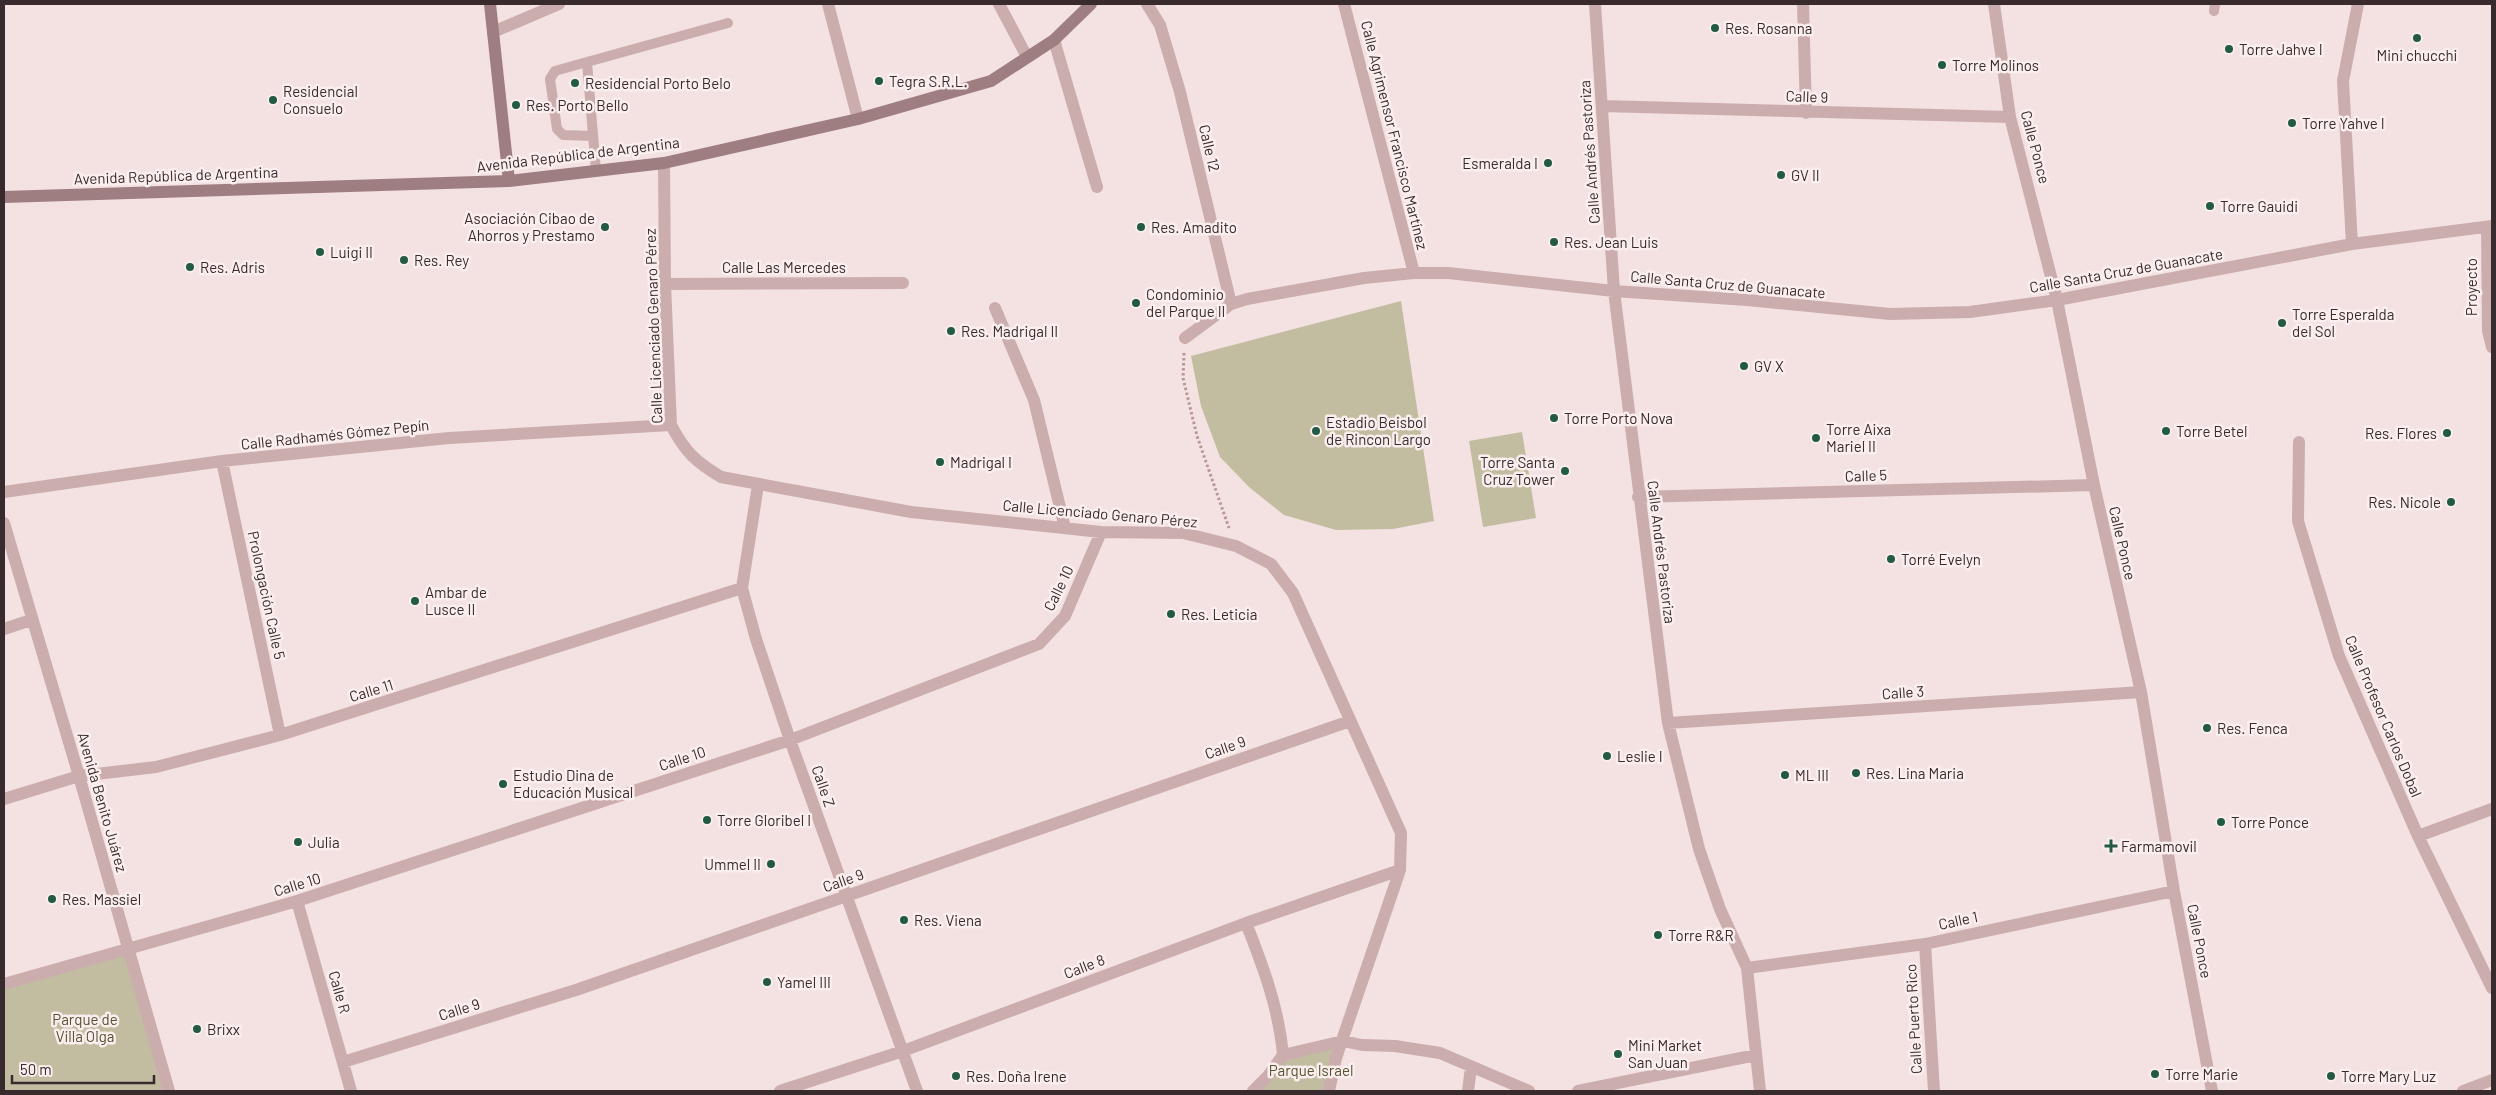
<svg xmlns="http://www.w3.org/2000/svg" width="2496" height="1095" font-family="Barlow,sans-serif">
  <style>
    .green { fill: #c2bda1 }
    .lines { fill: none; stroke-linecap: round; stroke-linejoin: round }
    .path { stroke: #b79798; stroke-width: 3; stroke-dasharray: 2.5 2.5; stroke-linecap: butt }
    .lane { stroke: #cbadad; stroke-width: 10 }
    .street { stroke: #cbadad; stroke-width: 12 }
    .secondary { stroke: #9f7e82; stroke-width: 12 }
    .poi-dot { fill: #225a43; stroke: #faefee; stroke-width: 2 }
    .labels { text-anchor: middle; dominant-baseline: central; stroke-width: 5; stroke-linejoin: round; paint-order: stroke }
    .poi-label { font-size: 15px; fill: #392b2d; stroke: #faefee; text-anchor: start }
    .street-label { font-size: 15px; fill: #392b2d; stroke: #faefee }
    .park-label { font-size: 15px; fill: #575330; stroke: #faefee }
  </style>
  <rect width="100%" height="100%" fill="#f3e2e1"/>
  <path class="green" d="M1401 301 1434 521 1393 529 1336 530 1284 515 1249 487 1220 457 1201 406 1191 356Z
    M1522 432 1536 518 1483 527 1469 441Z
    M129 950 169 1091H4V984Z
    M1343 1041 1329 1091H1253L1283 1055Z"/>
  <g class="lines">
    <path class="path" d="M1184 353 1183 378 1197 436 1229 528"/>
    <path class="lane" d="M2214 11 2215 4
      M587 62 555 71 550 79 557 129 563 135 593 136
      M596 171 587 62 728 23"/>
    <path class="street" d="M828 4 858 119
      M999 4 1027 57
      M1147 4 1160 25 1180 92 1231 304
      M1344 4 1414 273
      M1595 4 1614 291 1668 723 1699 849 1720 909 1747 968 1760 1091
      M1803 4 1806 113
      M1994 4 2010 117 2057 300 2094 485 2141 692 2174 891 2212 1091
      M493 32 559 4
      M1054 40 1097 187
      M1602 106 2010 117
      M664 163 665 284 671 425C685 452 696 462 721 477L911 512 1101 532 1183 533 1236 546 1271 564 1293 593 1401 833 1400 870 1336 1058 1329 1091
      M2487 227 2488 331 2492 347
      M2352 244 2343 81 2358 4
      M665 284 903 283
      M995 308 1034 400 1065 528
      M1185 338 1231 304 1247 299 1364 278 1414 273H1448L1614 291 1747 300 1890 314 1970 312 2057 300 2352 244 2492 226
      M2299 442 2298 521 2339 656 2418 836 2492 988
      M222 461 280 735
      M758 485 742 588 756 639 790 740 917 1091
      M4 492 222 461 449 438 671 425
      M1638 497 2094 485
      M4 523 79 776 169 1091
      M4 629 31 620
      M1668 723 2141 692
      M4 799 79 776 156 767 280 735 742 588
      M2418 836 2492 809
      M297 901 351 1091
      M1246 923C1263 966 1279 1009 1283 1055
      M1925 944 1934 1091
      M1747 968 1925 944 2174 891
      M4 984 297 901 790 740 1039 644 1065 616 1101 532
      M1283 1055 1343 1041 1362 1045 1395 1046 1440 1053 1529 1091
      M343 1062 576 990 1350 721
      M780 1091 903 1051 1246 923 1400 870
      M1253 1091 1268 1076 1283 1055
      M1468 1091 1471 1067
      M1578 1091 1756 1055
      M2463 1091 2492 1080"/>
    <path class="secondary" d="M490 4 509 181
      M4 197 509 181 664 163 858 119 991 81 1054 40 1091 4"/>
  </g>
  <g class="poi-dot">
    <circle cx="1715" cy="28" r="5"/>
    <circle cx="2417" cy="38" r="5"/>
    <circle cx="2229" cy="49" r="5"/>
    <circle cx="1942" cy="65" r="5"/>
    <circle cx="879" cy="81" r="5"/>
    <circle cx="575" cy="83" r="5"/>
    <circle cx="273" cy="100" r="5"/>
    <circle cx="516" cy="105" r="5"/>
    <circle cx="2292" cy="123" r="5"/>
    <circle cx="1548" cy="163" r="5"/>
    <circle cx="1781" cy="175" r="5"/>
    <circle cx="2210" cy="206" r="5"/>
    <circle cx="605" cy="227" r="5"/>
    <circle cx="1141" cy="227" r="5"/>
    <circle cx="1554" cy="242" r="5"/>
    <circle cx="320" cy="252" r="5"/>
    <circle cx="404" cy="260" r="5"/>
    <circle cx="190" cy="267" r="5"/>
    <circle cx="1136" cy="303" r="5"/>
    <circle cx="2282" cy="323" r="5"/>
    <circle cx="951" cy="331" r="5"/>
    <circle cx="1744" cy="366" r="5"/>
    <circle cx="1554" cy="418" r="5"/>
    <circle cx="1316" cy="431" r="5"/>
    <circle cx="2166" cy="431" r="5"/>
    <circle cx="2447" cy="433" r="5"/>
    <circle cx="1816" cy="438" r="5"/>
    <circle cx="940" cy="462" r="5"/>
    <circle cx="1565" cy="471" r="5"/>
    <circle cx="2451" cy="502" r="5"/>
    <circle cx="1891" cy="559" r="5"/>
    <circle cx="415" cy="601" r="5"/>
    <circle cx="1171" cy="614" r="5"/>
    <circle cx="2207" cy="728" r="5"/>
    <circle cx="1607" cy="756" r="5"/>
    <circle cx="1856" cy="773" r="5"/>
    <circle cx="1785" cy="775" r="5"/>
    <circle cx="503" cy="784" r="5"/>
    <circle cx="707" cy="820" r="5"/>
    <circle cx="2221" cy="822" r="5"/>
    <circle cx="298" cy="842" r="5"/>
    <path d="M2108.5 838.5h5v5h5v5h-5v5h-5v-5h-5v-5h5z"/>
    <circle cx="771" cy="864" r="5"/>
    <circle cx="52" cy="899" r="5"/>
    <circle cx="904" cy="920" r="5"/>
    <circle cx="1658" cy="935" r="5"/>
    <circle cx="767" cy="982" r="5"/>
    <circle cx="197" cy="1029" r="5"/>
    <circle cx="1618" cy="1054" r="5"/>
    <circle cx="2155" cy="1074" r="5"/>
    <circle cx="956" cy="1076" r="5"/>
    <circle cx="2331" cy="1076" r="5"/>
  </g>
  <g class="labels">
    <g class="poi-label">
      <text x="1725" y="28">Res. Rosanna</text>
      <text x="2239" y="49">Torre Jahve I</text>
      <text x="2417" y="55" text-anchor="middle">Mini chucchi</text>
      <text x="1952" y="65">Torre Molinos</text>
      <text x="889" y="81">Tegra S.R.L.</text>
      <text x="585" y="83">Residencial Porto Belo</text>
      <text x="283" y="91">Residencial<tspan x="283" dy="17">Consuelo</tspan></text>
      <text x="526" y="105">Res. Porto Bello</text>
      <text x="2302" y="123">Torre Yahve I</text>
      <text x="1538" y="163" text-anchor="end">Esmeralda I</text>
      <text x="1791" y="175">GV II</text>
      <text x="2220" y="206">Torre Gauidi</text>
      <text x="595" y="218" text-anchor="end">Asociación Cibao de<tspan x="595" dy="17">Ahorros y Prestamo</tspan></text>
      <text x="1151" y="227">Res. Amadito</text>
      <text x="1564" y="242">Res. Jean Luis</text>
      <text x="330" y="252">Luigi II</text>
      <text x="414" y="260">Res. Rey</text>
      <text x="200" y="267">Res. Adris</text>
      <text x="1146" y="294">Condominio<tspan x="1146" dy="17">del Parque II</tspan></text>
      <text x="2292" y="314">Torre Esperalda<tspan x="2292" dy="17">del Sol</tspan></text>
      <text x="961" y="331">Res. Madrigal II</text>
      <text x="1754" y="366">GV X</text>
      <text x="1564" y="418">Torre Porto Nova</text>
      <text x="1326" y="422">Estadio Beisbol<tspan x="1326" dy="17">de Rincon Largo</tspan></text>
      <text x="1826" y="429">Torre Aixa<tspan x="1826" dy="17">Mariel II</tspan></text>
      <text x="2176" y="431">Torre Betel</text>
      <text x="2437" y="433" text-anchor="end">Res. Flores</text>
      <text x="950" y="462">Madrigal I</text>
      <text x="1555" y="462" text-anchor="end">Torre Santa<tspan x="1555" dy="17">Cruz Tower</tspan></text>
      <text x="2441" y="502" text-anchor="end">Res. Nicole</text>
      <text x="1901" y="559">Torré Evelyn</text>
      <text x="425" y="592">Ambar de<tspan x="425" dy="17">Lusce II</tspan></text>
      <text x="1181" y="614">Res. Leticia</text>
      <text x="2217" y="728">Res. Fenca</text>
      <text x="1617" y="756">Leslie I</text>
      <text x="1866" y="773">Res. Lina Maria</text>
      <text x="513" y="775">Estudio Dina de<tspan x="513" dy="17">Educación Musical</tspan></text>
      <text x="1795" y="775">ML III</text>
      <text x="717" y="820">Torre Gloribel I</text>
      <text x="2231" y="822">Torre Ponce</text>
      <text x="308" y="842">Julia</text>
      <text x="2121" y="846">Farmamovil</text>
      <text x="761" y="864" text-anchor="end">Ummel II</text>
      <text x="62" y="899">Res. Massiel</text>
      <text x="914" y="920">Res. Viena</text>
      <text x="1668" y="935">Torre R&amp;R</text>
      <text x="777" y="982">Yamel III</text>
      <text x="207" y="1029">Brixx</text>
      <text x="1628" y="1045">Mini Market<tspan x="1628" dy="17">San Juan</tspan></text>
      <text x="2165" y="1074">Torre Marie</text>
      <text x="966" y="1076">Res. Doña Irene</text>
      <text x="2341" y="1076">Torre Mary Luz</text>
    </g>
    <g class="street-label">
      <text transform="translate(1807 96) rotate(2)">Calle 9</text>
      <text transform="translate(1395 135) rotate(76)">Calle Agrimensor Francisco Martínez</text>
      <text transform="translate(2036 147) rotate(75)">Calle Ponce</text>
      <text transform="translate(1210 148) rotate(77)">Calle 12</text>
      <text transform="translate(1589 152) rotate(-94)">Calle Andrés Pastoriza</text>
      <text transform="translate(578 154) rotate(-7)">Avenida República de Argentina</text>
      <text transform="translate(176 175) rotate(-2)">Avenida República de Argentina</text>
      <text x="784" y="267">Calle Las Mercedes</text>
      <text transform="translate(2126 270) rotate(-10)">Calle Santa Cruz de Guanacate</text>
      <text transform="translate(1728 284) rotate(5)">Calle Santa Cruz de Guanacate</text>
      <text transform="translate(2471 287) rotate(-90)">Proyecto</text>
      <text transform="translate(653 326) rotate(-92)">Calle Licenciado Genaro Pérez</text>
      <text transform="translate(335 434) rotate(-6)">Calle Radhamés Gómez Pepín</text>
      <text transform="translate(1866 475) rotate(-2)">Calle 5</text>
      <text transform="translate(1100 513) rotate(5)">Calle Licenciado Genaro Pérez</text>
      <text transform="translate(2123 543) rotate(77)">Calle Ponce</text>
      <text transform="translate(1662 552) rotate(83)">Calle Andrés Pastoriza</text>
      <text transform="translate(1058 588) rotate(-64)">Calle 10</text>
      <text transform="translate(267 595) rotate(78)">Prolongación Calle 5</text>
      <text transform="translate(371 690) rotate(-17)">Calle 11</text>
      <text transform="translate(1903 692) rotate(-4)">Calle 3</text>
      <text transform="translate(2384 716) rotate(67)">Calle Profesor Carlos Dobal</text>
      <text transform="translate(1225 747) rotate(-19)">Calle 9</text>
      <text transform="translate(682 758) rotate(-18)">Calle 10</text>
      <text transform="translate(824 786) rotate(71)">Calle Z</text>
      <text transform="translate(103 802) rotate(74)">Avenida Benito Juárez</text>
      <text transform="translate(843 880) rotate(-19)">Calle 9</text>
      <text transform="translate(297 884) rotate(-17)">Calle 10</text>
      <text transform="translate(1958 920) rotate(-12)">Calle 1</text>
      <text transform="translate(2200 941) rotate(79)">Calle Ponce</text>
      <text transform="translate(1084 966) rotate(-21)">Calle 8</text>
      <text transform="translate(340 992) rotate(74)">Calle R</text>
      <text transform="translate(459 1009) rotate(-17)">Calle 9</text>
      <text transform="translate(1913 1019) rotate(-93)">Calle Puerto Rico</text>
    </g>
    <g class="park-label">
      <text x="85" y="1019">Parque de<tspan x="85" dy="17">Villa Olga</tspan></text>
      <text x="1311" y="1070">Parque Israel</text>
    </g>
  </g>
  <rect width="2496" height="1095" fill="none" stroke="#392b2d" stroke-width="10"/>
  <path d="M12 1075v8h142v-8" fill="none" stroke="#392b2d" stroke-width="2.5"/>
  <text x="20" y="1075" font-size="15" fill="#392b2d" stroke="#faefee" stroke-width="4" paint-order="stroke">50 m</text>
</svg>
